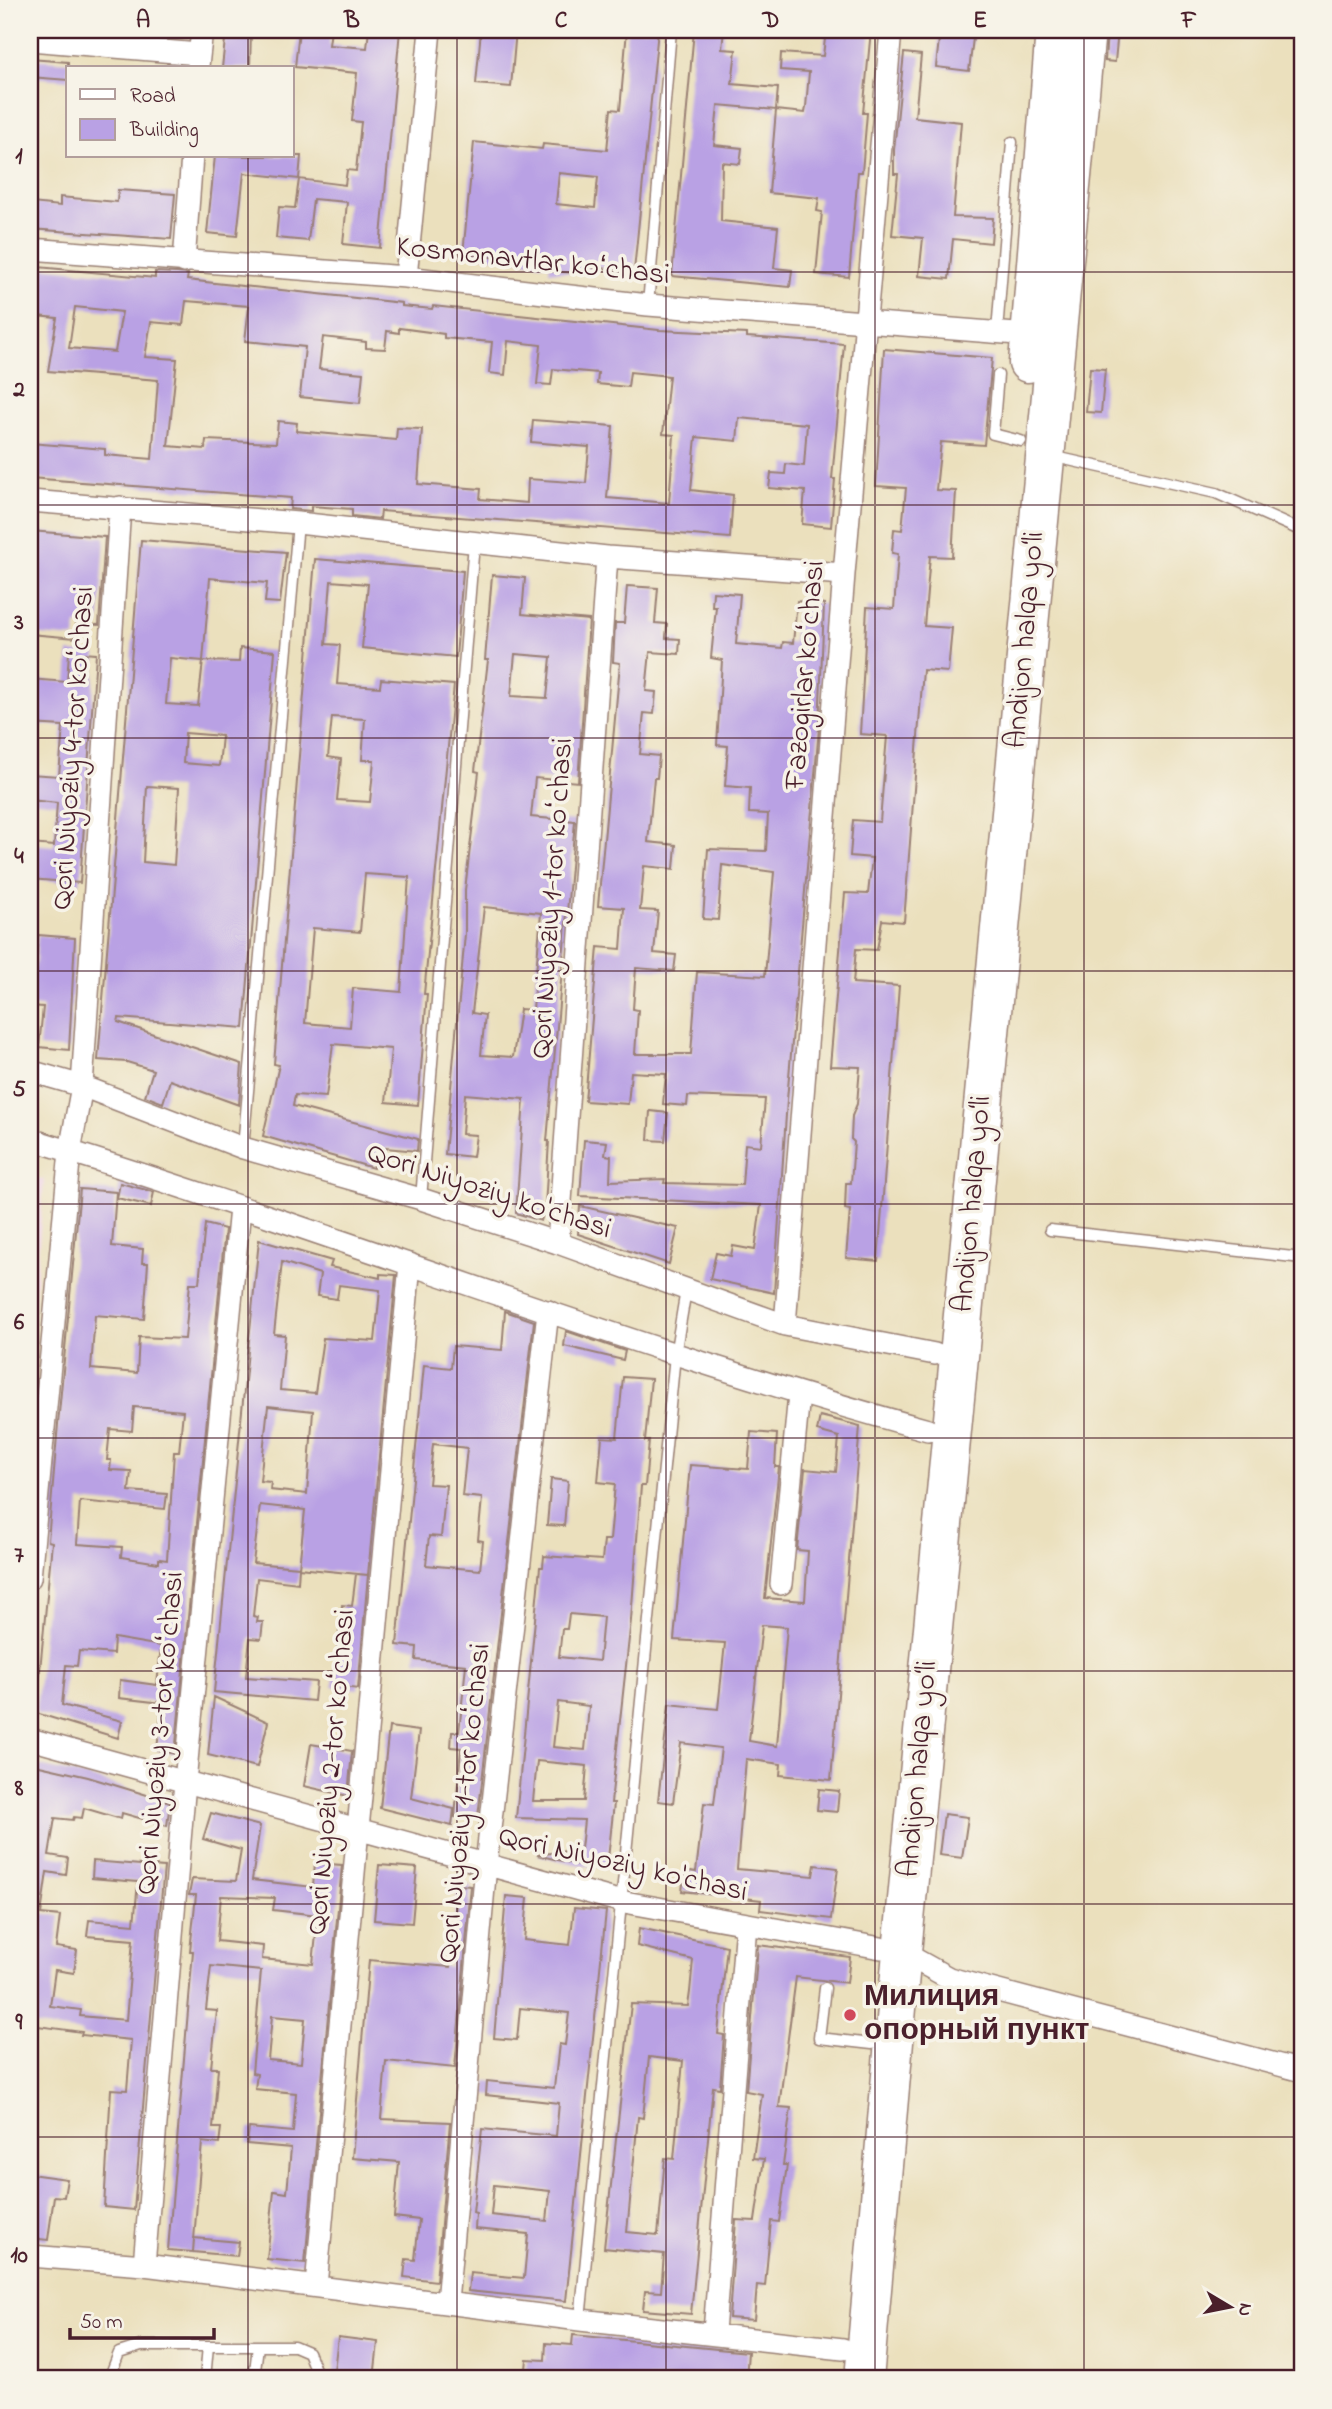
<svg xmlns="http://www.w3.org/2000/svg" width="1332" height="2409" font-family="'Indie Flower',sans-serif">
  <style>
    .built { fill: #efd0e7 }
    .building { fill: #b9a1e4; fill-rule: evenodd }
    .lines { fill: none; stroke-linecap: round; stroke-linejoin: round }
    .lane-casing { stroke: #9a8074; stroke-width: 13 }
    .street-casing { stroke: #9a8074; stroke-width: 24 }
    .highway-casing { stroke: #9a8074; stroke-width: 41 }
    .lane { stroke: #fff; stroke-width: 10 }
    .street { stroke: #fff; stroke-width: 21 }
    .highway { stroke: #fff; stroke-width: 38 }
    .grid { fill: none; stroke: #4a1f2b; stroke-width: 2; stroke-opacity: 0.55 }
    .poi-dot { fill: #d1495b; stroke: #f7f3e8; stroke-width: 2.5 }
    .labels { text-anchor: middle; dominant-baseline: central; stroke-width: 7; stroke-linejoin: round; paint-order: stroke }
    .street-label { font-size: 30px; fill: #4a1f2b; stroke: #f7f3e8 }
    .poi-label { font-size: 30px; font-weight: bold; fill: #4a1f2b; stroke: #f7f3e8; text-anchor: start }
    .neatline { fill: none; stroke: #4a1f2b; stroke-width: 2.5 }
    .grid-label { font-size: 23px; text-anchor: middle; font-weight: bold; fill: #4a1f2b }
  </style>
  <rect width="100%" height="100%" fill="#f7f3e8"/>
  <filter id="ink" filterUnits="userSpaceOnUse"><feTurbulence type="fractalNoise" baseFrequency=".0143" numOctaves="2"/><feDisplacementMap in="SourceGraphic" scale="14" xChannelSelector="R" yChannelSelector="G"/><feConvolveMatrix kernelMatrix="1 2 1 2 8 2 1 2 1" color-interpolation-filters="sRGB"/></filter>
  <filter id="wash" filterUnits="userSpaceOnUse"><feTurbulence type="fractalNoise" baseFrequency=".00686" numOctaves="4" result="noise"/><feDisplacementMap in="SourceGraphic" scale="28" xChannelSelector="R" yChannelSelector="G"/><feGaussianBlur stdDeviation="1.57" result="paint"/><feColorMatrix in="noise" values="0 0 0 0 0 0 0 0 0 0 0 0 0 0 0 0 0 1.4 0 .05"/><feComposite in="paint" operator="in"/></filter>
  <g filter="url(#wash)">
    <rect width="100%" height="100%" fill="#ebe0bd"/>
    <path class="built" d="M30 1176 44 1180 30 1356Z"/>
    <g id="blocks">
      <path class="building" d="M226 30H251L250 68H222Z
        M299 30H331L329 45 367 48 369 30H400L380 248 343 244 347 202 313 199 308 241 276 238 279 207 295 208 299 179 345 185 347 170 356 171 361 122 352 121 357 73 295 67Z
        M481 30H516L511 87 476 84Z
        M627 30H658L634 271 588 267V274L549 271 550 265 519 260 463 254 474 142 542 149 543 144 607 150 611 109 620 110ZM559 173 598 177 595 208 556 204Z
        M694 30H724L722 49 736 50 732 84 778 88 776 110 718 105 714 145 742 148 740 164 722 162 721 221 778 227 774 268 792 270 790 287 672 276Z
        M826 30H871L863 113H867L862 172H858L849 277 816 274 822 212 817 211 819 198 769 193 776 110 805 113 806 107 809 72 780 70 781 53 823 56Z
        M940 30H974L969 71 936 67Z
        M1107 30H1118L1115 62 1105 61Z
        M904 53 921 55 915 117 961 122 953 217 993 218 991 243 953 239 949 279 919 276 923 238 892 235 898 174H894V150Z
        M30 59 68 62V80L30 77Z
        M215 156H301L299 179 244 173 237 236 207 233Z
        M118 190 175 194 171 239 30 229 32 203 60 206V197L117 202Z
        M38 267 155 278V272L177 273 188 274 187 280 402 303V306L432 309 433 306 659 330 747 334V337L844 344 832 479H835L831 527 802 524 805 491 769 488 771 473 785 474 786 464 804 466 807 424 739 418 737 441 696 437 691 490 733 495 730 538 381 511 380 519 352 516V509L311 506V511L290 509 291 498 30 478V443L105 449V455L152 459 158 380 48 371 57 318 36 316 38 293H30V270L38 271ZM186 301 249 306 245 341 305 347 300 397 360 403 363 373 319 369 323 337 366 342V348L385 349 387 331 399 333V328L444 334V338L492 342 489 373 505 375 508 341 541 345 537 384 551 385 553 369 598 373 597 384 628 387 630 372 669 376 663 434 674 435 669 503 607 498 613 426 533 420 531 442 589 447 586 483 528 479 527 503 480 499 481 489 418 484 422 429 397 428 396 440 296 431 297 423 278 421 276 443 206 440 205 449 168 446 177 359 145 357 151 322 183 325ZM75 307 122 312 115 352 69 348Z
        M884 349 992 358 984 445 941 442 936 490 956 491 952 557 930 556 924 626 952 628 948 672 923 670 904 922 882 920 877 950 856 949 853 983 899 986 878 1261 846 1258 850 1210 845 1209 846 1183H851L854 1142 851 1139 852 1116 857 1104 860 1067 830 1066 845 893 868 894 872 858 850 856 853 820 880 822 885 760 887 736 860 734 867 607 894 609 898 554 892 553 894 529 902 530 906 488 876 486Z
        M1090 368 1105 369 1101 413 1086 412Z
        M30 531 105 537 99 625 76 624 75 638 30 634Z
        M141 540 286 552 280 603 265 602 267 583 210 578 203 661 239 662 240 648 275 651 244 1028 119 1018 118 1022 242 1064 239 1105 170 1080 163 1103 145 1096 153 1070 127 1062 98 1060ZM170 658 203 661 198 706 166 704ZM185 733 222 736 219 766 183 763ZM147 786 179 788 174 865 143 862Z
        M315 559 463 571 456 657 362 648 368 584 331 581 326 644 340 645 337 684 380 687 381 679 454 685 424 994H427L418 1105 386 1102 391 1049 333 1044 326 1097 295 1095 293 1106 418 1139 417 1151 386 1148 385 1154 378 1151 373 1168 263 1136 279 1065 274 1064ZM332 717 365 719 362 760H374L370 802 337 800 341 759 328 757ZM365 874 409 877 401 992 353 988 350 1027 305 1023 313 928 360 932Z
        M492 575 525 578 522 614 589 620 578 782 535 778 531 817 575 821 547 1141H549L545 1207 541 1221 516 1213 524 1099 465 1094 462 1134 476 1135 473 1157 445 1154 465 934V890L479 772 475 771 488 660H485ZM515 654 551 657 547 698 511 696ZM484 907 541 913 533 1010 520 1009 513 1057 481 1055 485 1015 472 1013Z
        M627 586 658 588 655 623 667 624 666 638 680 639 679 654 650 652 646 691 656 692 654 714 644 713 640 754 659 756 657 778H654L648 842 676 845 674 869 644 866 640 910 658 911 654 953 676 955 674 971 636 968 633 1009 638 1010 635 1054H691L697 972 765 976 774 872 722 865 718 920 703 919 708 849 766 851 768 814 749 813 750 788 725 786 728 746 717 745 722 660 711 658 716 607H712L713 592 740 594 736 644 782 648 783 642 793 643 797 601 824 604 819 728 787 1100 774 1293 710 1279 716 1253 731 1256 733 1246 755 1250 761 1205 580 1196 584 1140 607 1142 605 1155 611 1156 610 1181 665 1179 664 1183 742 1185 745 1144 761 1146 765 1099 688 1096 687 1106 663 1104 666 1074 631 1072 628 1104 585 1101 598 947 621 949 624 908 598 906 620 663 613 662 615 623H624Z
        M69 652 96 654 80 883 30 879V844L54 846 57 803 30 800V774L59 776 63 726 30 724V679L67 682Z
        M38 935 75 938 69 1050 39 1047 43 1007 30 1006V968L35 969Z
        M650 1111 668 1113 665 1141 648 1140Z
        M120 1183 154 1192 151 1206 117 1198Z
        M80 1189 116 1192 112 1246 143 1249 142 1263H148L144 1319 95 1315 91 1369 137 1373 139 1337 185 1339 190 1283H199L205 1224 225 1229 175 1754 157 1750 162 1703 119 1698 120 1680 157 1685 161 1646 114 1638 113 1654 79 1651 77 1666 66 1665 62 1705 122 1721 118 1738 36 1713 52 1542 48 1541 58 1424ZM134 1407 183 1411 179 1452H174L167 1560 159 1559V1563L121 1557 122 1547 77 1544 80 1501 165 1509 167 1494 129 1491 131 1471 110 1470 111 1460H107L110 1429 132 1431Z
        M580 1206 678 1228 669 1264 578 1234Z
        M259 1240 332 1261 330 1267 380 1278V1274L396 1275 368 1575 299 1568 305 1510 260 1505 253 1563 299 1567 298 1583 257 1578 253 1616 258 1617 257 1622H263L261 1639 250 1638 246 1677 316 1682 314 1701 214 1692ZM282 1262 320 1274 317 1296 337 1299 339 1285 380 1290 375 1341 323 1338 315 1393 280 1390 285 1335 274 1334ZM268 1406 313 1411 307 1494 270 1490 271 1482 260 1481Z
        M505 1311 534 1321 478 1817H455L461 1748 451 1747 452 1732H459L466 1665 416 1660 417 1647 397 1645 424 1365 451 1368 453 1346 502 1350ZM433 1444 467 1448 462 1496 482 1498 478 1540 483 1541 480 1570 426 1565 429 1536 441 1537 446 1485 429 1484Z
        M566 1331 625 1351 623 1360 564 1346Z
        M623 1377 651 1379 645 1441H649L645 1486H641L631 1620 611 1803H614L607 1868 575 1864 537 1855 581 1849 584 1820 516 1818 540 1567H543L544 1556 602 1560 604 1540H610L615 1484 598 1482 602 1437 617 1438ZM569 1614 603 1617 599 1661 559 1657 562 1629H567ZM558 1702 589 1706 585 1750 553 1747ZM537 1761 587 1766 584 1801H533Z
        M820 1416 860 1426 831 1780 780 1775 781 1764 746 1759 737 1869 813 1876 815 1865 838 1868 831 1919 760 1910 761 1900 682 1891 685 1870 696 1872 704 1803 714 1804 721 1748 681 1743 673 1803 658 1801 669 1704 718 1709 725 1643 674 1640 690 1465 748 1469 751 1432 777 1434 775 1467H779L765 1598 805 1601 808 1551 797 1550 805 1469 836 1472 839 1437 817 1431ZM762 1625 787 1627 777 1746 749 1741Z
        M551 1479 568 1481 564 1526 547 1525Z
        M356 1574 368 1575 358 1689 333 1686 342 1605 352 1606Z
        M214 1697 268 1722 257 1767 208 1755Z
        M389 1727 419 1731 411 1798 454 1809 452 1826 380 1808Z
        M311 1744 352 1751 348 1796 304 1786Z
        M35 1765 88 1777 170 1802 167 1826 122 1813 121 1819 84 1808 82 1818 74 1817 73 1820 55 1818 49 1855 68 1858 66 1875 47 1872 41 1914 60 1916 56 1947 77 1950 74 1973 55 1970 50 2006 81 2010 80 2016 126 2020 133 1940 87 1936 89 1920 134 1924 138 1882 92 1878 93 1861 164 1867 134 2210 104 2207 111 2089 127 2090 131 2040 81 2035 82 2032 30 2025V1804Z
        M819 1789 839 1791 837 1812 817 1810Z
        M211 1813 260 1826 252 1880 313 1887 315 1863 342 1865 305 2263 267 2259 274 2191 287 2193 291 2148 247 2144 249 2128 293 2132 296 2093 255 2089 257 2074 252 2073 261 1971 211 1966 206 2010 217 2011 211 2068H218L213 2128H221L219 2144 202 2142 193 2252 168 2250 193 1951H190L196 1895H189L192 1879 236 1881 241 1850 203 1839ZM221 1896 275 1898 273 1910 318 1915 313 1964 262 1959 263 1946 217 1941ZM272 2016 305 2019 301 2063 268 2060Z
        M944 1814 968 1817 962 1858 939 1855Z
        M379 1865 417 1868 412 1923 374 1920Z
        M458 1885 471 1886 455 2068 386 2061 381 2119 450 2122 436 2281 404 2277 406 2259 415 2260 419 2220 394 2217 399 2162 352 2158 369 1960 450 1967Z
        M506 1896 528 1898 524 1940 570 1945 574 1908 606 1911 566 2301 468 2291 470 2273 524 2278 528 2234 475 2229 476 2214 473 2213 482 2129 556 2136 559 2103 486 2095 487 2081 554 2088 559 2044 565 2045 569 2013 520 2008 517 2040 494 2038ZM494 2185 550 2191 547 2221 491 2215Z
        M639 1928 727 1946 718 2034 724 2035 720 2088 713 2087 691 2314 643 2310 645 2291 661 2292 664 2254 604 2248 631 2004 688 2006 690 1992 693 1960 637 1946ZM649 2057 683 2061 674 2159 665 2158 658 2235 627 2232 638 2117 643 2118Z
        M758 1945 850 1957 847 1983 796 1977 779 2107 791 2108 783 2165H787L779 2222 771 2221 765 2286 757 2285 754 2320 729 2318 736 2220 755 2221 764 2159 753 2158 762 2094 746 2091Z
        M30 2174 67 2179 64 2197 54 2196 48 2240 30 2238Z
        M194 2238 239 2242 237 2256 193 2252Z
        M573 2335 748 2352 746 2379H525L527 2359 545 2360 546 2343 572 2345Z
        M338 2337 378 2342 374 2379H333Z"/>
    </g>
  </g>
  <g filter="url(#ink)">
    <use href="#blocks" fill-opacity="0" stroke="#9a8074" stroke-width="2"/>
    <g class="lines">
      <g class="lane-casing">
        <path id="lane" d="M648 305 671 30
          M997 332 1012 142
          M998 375 993 434 1021 441
          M1051 456 1216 493 1302 531
          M243 1148 298 523
          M421 1199 474 543
          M1050 1230 1302 1258
          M825 1988 819 2038 872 2044
          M580 2320 675 1355 686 1290
          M109 2379 119 2353 141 2346H294L308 2352 316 2372 315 2379
          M205 2379 208 2346
          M254 2379 258 2346"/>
      </g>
      <g class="street-casing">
        <path id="street" d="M30 40 199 54
          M198 66 202 30
          M30 249 406 277 648 305 1030 335
          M184 262 192 156
          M406 277 430 30
          M30 501 298 523 607 557 844 574
          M30 1071 82 1086 243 1148 421 1199 558 1243 785 1325 935 1354
          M30 1139C331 1231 624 1347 928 1430
          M558 1243 607 557
          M785 1325 844 574 891 30
          M30 1578 70 1151 82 1086 120 507
          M781 1584 799 1394
          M30 1739 619 1901 881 1948
          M902 1952 949 1978 1302 2071
          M30 2256 144 2265 580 2320 843 2349
          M144 2265 185 1782 240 1208
          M316 2286 410 1264
          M447 2302 486 1865 548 1311
          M714 2332 746 1924"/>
      </g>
      <g class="highway-casing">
        <path id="highway" d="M1028 363 1055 30
          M864 2379 902 1952 1086 30"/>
      </g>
      <use href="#lane" class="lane"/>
      <use href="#street" class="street"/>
      <use href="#highway" class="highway"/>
    </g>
  </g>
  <path class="grid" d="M248 30V68M457 30V2379M666 30V2379M875 30V2379M1084 30V2379M248 156V2379M30 272H1302M30 505H1302M30 738H1302M30 971H1302M30 1204H1302M30 1438H1302M30 1671H1302M30 1904H1302M30 2137H1302"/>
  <circle class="poi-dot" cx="850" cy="2015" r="7"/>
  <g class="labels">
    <g class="street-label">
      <text transform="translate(533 262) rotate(6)">Kosmonavtlar koʻchasi</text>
      <text transform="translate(1026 640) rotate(-85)">Andijon halqa yo‘li</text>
      <text transform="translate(806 675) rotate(-85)">Fazogirlar koʻchasi</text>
      <text transform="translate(74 748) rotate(-86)">Qori Niyoziy 4-tor koʻchasi</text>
      <text transform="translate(553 898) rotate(-86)">Qori Niyoziy 1-tor koʻchasi</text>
      <text transform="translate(489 1192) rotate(18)">Qori Niyoziy ko'chasi</text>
      <text transform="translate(973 1204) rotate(-85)">Andijon halqa yo‘li</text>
      <text transform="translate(161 1733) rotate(-85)">Qori Niyoziy 3-tor koʻchasi</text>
      <text transform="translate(919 1769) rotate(-85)">Andijon halqa yo‘li</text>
      <text transform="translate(332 1772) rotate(-85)">Qori Niyoziy 2-tor koʻchasi</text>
      <text transform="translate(465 1803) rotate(-84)">Qori Niyoziy 1-tor koʻchasi</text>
      <text transform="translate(623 1865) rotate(13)">Qori Niyoziy ko'chasi</text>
    </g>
    <g class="poi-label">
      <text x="864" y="1998">Милиция<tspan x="864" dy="34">опорный пункт</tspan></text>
    </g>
  </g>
  <rect width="1332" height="2409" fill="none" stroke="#f7f3e8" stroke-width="77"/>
  <rect x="66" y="66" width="228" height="91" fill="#f7f3e8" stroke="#b29e9c" stroke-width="2"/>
  <rect x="80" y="89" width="35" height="10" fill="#ffffff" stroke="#b29e9c" stroke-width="2"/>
  <text x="130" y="102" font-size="21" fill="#4a1f2b">Road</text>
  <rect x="80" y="119" width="35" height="21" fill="#b9a1e4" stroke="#b29e9c" stroke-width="2"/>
  <text x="130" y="136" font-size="21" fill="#4a1f2b">Building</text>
  <g transform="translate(1230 2307) rotate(100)" stroke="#f7f3e8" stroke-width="5" paint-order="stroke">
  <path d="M0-5L12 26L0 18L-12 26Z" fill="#4a1f2b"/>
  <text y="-10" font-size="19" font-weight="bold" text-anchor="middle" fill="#4a1f2b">N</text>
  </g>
  <path d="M70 2328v10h144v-10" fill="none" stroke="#4a1f2b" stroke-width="3.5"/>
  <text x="80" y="2328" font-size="21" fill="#4a1f2b" stroke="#f7f3e8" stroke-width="5" paint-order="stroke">50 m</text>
  <rect x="38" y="38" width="1256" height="2332" class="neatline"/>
  <g class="grid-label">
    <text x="143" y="27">A</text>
    <text x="352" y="27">B</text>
    <text x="561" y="27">C</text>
    <text x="771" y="27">D</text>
    <text x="980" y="27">E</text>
    <text x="1189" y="27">F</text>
    <text x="19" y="163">1</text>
    <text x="19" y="396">2</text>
    <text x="19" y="629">3</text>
    <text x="19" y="863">4</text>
    <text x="19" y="1096">5</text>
    <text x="19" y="1329">6</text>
    <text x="19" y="1562">7</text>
    <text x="19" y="1795">8</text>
    <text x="19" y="2029">9</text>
    <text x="19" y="2262">10</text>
  </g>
</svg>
